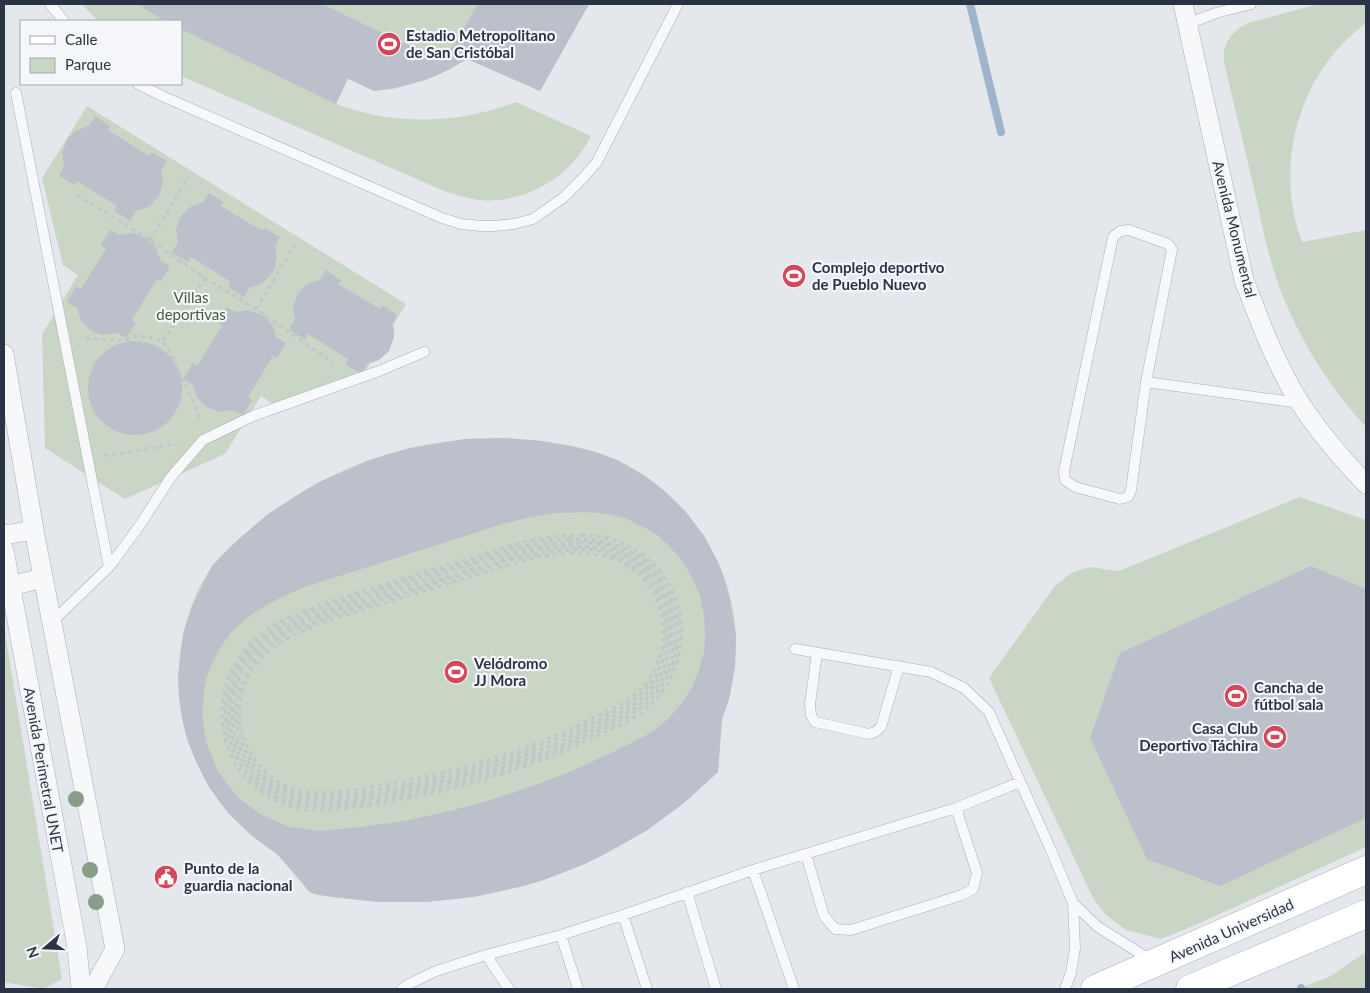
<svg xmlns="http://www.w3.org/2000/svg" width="1370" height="993" font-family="Lato,sans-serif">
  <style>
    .green { fill: #c9d6c5 }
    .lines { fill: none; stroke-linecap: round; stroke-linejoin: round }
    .stream { stroke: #9fb4cc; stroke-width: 8 }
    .building { fill: #bbc0ca; fill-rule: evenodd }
    .lane-casing { stroke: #a9aeb7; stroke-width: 11 }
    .street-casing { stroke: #a9aeb7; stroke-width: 20 }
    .secondary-casing { stroke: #a9aeb7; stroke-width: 29 }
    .path { stroke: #c2c5cb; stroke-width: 3; stroke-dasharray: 4 4; stroke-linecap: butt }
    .lane { stroke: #f7f8fa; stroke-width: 10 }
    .street { stroke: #f7f8fa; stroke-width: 19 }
    .secondary { stroke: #fff; stroke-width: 28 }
    .tree { fill: #899d89 }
    .labels { text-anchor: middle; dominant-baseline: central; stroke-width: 4.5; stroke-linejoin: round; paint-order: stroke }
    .poi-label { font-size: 15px; font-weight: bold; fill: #2b3445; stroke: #f4f6f9; text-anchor: start }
    .street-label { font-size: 15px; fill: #2b3445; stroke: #f4f6f9 }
    .park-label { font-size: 15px; fill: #3f6138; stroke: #f4f6f9 }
  </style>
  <rect width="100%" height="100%" fill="#e4e7ec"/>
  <path class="green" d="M82 4H589L540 91 467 59 448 70 428 79 396 88 374 91 348 79 336 104C394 126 458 124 516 102L591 136C570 178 525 204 478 200 466 198 455 194 444 191L181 76V21H98Z
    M1319 4H1366V23C1299 72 1273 165 1302 242L1366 230V427C1325 382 1291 327 1273 268 1264 239 1259 209 1252 180 1243 141 1233 101 1224 62 1222 43 1232 31 1248 23Z
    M87 106 406 304 362 377 276 406 261 396 225 454 125 499 45 448 42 334 78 275 63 265 42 178Z
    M503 438C538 440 574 443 607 456 680 484 734 559 736 638 736 658 734 678 729 698 728 705 724 712 722 720 719 737 720 755 718 772 629 858 518 904 394 902 377 902 360 900 342 898 333 897 323 897 314 894 308 892 305 887 301 882 294 874 287 864 279 856 275 852 269 849 265 846 258 841 253 836 247 831 209 799 185 750 180 701 175 657 185 605 211 568 221 554 235 542 248 531 294 492 346 464 405 449 437 441 470 439 503 438Z
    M1300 497 1366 520V847L1200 923 1161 939 1126 930 1106 915 1093 898 989 678 1055 586 1071 573 1089 567 1119 571Z
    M4 633H5L62 979 43 989 4 982Z
    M1366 952V989H1297L1329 977Z"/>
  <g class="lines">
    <path class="stream" d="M970 4 1001 132
      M1301 989V988"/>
  </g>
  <path class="building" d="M137 4H322L428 55 434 56 443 55 453 47 478 4H589L540 91 467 59 448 70 428 79 396 88 374 91 348 78 336 104 181 29V21H165Z
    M95 116 110 126 108 130 149 156 151 152 167 161 161 170 163 182 159 196 149 207 136 211 130 221 114 211 117 206 77 181 74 185 59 176 64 167 62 153 68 138 77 130 89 126Z
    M209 193 224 202 221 206 262 231 265 228 280 237 275 246 277 258 273 272 266 280 259 285 250 287 244 297 228 287 231 282 191 257 188 262 172 252 178 243 176 230 180 217 190 207 203 202Z
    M110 230 119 235 133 233 146 238 156 247 160 260 170 266 161 281 157 279 132 320 136 323 126 338 117 333 104 335 96 333 90 330 81 320 77 308 67 302 76 286 81 289 106 249 101 245Z
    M326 270 341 280 338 284 380 309 382 305 397 315 392 324 394 329V337L389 351 379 360 367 364 361 374 345 364 348 359 308 334 305 340 289 329 295 320 293 306 298 293 307 284 320 280Z
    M226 307 236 312 249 310 264 316 271 324 274 329 276 337 286 343 277 358 273 356 248 397 252 400 243 415 233 410 220 412 206 407 197 397 193 385 183 379 193 363 197 366 222 326 217 322Z
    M88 388a47 47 0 1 1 94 0a47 47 0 1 1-94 0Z
    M503 438 541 441 579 448 598 453 617 460 645 476 662 489 685 511 704 536 719 564 726 584 731 605 736 636 735 668 729 699 722 719 718 772 684 803 646 831 605 854 585 864 541 881 519 887 473 897 426 902H379L333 897 311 893 277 854 251 835 228 813 209 787 195 759 187 739 182 718 179 697 178 676 183 634 193 604 212 566 239 539 268 514 317 483 370 460 407 449 464 439ZM588 512 607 514 625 518 647 529 658 536 667 544 680 558 693 579 700 596 704 615 705 634 704 652 699 670 692 688 682 703 669 718 660 726 645 736 607 755 569 772 530 787 490 800 450 811 409 820 368 826 320 831 289 827 260 814 240 799 228 785 217 770 206 741 202 716 204 691 206 679 213 661 222 645 233 630 252 614 276 600 305 587 506 523 531 517 556 513Z
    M1311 566 1366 589V818L1220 886 1147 859 1090 738 1120 653Z"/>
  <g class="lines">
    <g class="lane-casing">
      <path id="lane" d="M50 4 64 21
        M1187 24 1216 13 1251 4
        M138 84 162 96 442 218 461 224 481 226H494L514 224 533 219 563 198 584 177 597 162 603 150 678 4
        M16 93 109 567
        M1129 230 1168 244 1172 250 1146 382 1131 490 1128 497 1120 499 1075 487 1065 480 1064 471 1113 237 1120 231Z
        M1146 382 1300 403
        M52 622 109 567 140 525 171 477 203 440 253 416 379 371 424 352
        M795 649 931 672 964 688 989 712 1050 848 1073 903 1075 948 1071 973 1065 989
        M817 653 810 704 811 715 815 722 869 734 875 732 881 727 899 666
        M806 854 824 916 835 929 851 930 962 895 973 889 977 873 956 808
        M753 870 794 989
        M687 892 716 989
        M1073 903 1098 927 1151 960
        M623 915 647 989
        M561 935 578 989
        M486 955 509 989
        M402 989 407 985 436 971 486 955 561 935 623 915 753 870 956 808 1020 782"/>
    </g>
    <g class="street-casing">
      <path id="street" d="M1183 4 1244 280C1260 322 1276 365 1300 403 1319 432 1342 459 1366 484
        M4 354 34 530 115 949 93 989
        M4 535 34 530
        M4 550 77 947 81 989
        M10 586 43 578"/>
    </g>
    <g class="secondary-casing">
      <path id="secondary" d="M1095 989 1366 870
        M1190 989 1366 914"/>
    </g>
    <path class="path" d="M77 195 150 240 205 278 163 342 152 338 137 336 130 339 119 340 81 338
      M150 240 188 178
      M205 278 256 309 333 363
      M256 309 297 241
      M163 342C173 354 176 367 183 381 190 395 197 407 200 423
      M104 456 177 444
      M581 535C613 534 643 549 663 575 694 618 685 677 645 710 633 720 618 726 605 732 532 769 452 792 371 805 350 808 325 813 303 810 281 806 261 794 245 777 209 735 216 669 260 635 279 620 303 611 325 603L522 542 557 536Z
      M568 539C606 538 640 547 662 581 687 619 682 668 650 700 637 713 620 721 604 729 533 765 456 788 378 801 355 804 329 810 306 806 285 804 265 793 251 778 216 740 217 680 255 644 274 626 301 616 326 606L511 549 545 541Z
      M581 542C613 543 644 557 661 585 683 622 678 671 645 700 632 712 616 719 601 727 531 762 455 784 378 797 356 800 332 805 309 803 288 801 268 790 253 774 219 738 222 679 258 646 277 628 303 619 327 610L512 552 546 545Z
      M569 546C608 545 638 554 659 589 679 622 673 668 645 695 633 708 616 715 600 723 535 756 463 779 391 791 364 796 324 805 297 797 226 777 208 683 270 641 302 619 341 609 378 598 423 585 469 571 513 556L535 550Z
      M581 549C611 550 637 562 654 588 676 622 670 669 639 696 628 706 613 712 600 719 530 754 454 777 377 790 357 793 332 798 311 796 293 794 273 786 260 772 227 737 228 679 267 648 284 633 308 625 329 617L514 559 547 552Z
      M570 553C605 553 634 560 653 593 671 624 666 664 640 690 629 702 613 708 599 715 529 751 452 774 375 786 352 790 325 796 302 791 264 783 237 746 240 707 243 655 288 636 330 620L515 563 537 557Z"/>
    <use href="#lane" class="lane"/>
    <use href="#street" class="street"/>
    <use href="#secondary" class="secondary"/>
  </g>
  <g class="tree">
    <circle cx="76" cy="799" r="8"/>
    <circle cx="90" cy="870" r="8"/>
    <circle cx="96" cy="902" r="8"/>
  </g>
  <defs>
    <g id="stadium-disc" transform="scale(1.25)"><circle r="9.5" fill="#d1495b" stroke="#f4f6f9"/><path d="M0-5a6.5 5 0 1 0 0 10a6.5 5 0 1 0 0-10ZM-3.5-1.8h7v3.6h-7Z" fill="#fff"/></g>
    <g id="civic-disc" transform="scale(1.25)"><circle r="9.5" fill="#d1495b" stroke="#f4f6f9"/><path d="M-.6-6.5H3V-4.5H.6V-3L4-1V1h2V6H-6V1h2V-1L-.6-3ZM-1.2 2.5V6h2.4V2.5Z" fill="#fff"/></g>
  </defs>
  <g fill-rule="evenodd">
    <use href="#stadium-disc" x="389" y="44"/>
    <use href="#stadium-disc" x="794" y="276"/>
    <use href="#stadium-disc" x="456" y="672"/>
    <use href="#stadium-disc" x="1236" y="696"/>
    <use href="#stadium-disc" x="1275" y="737"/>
    <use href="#civic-disc" x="166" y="877"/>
  </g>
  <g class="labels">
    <g class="poi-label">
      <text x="406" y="35">Estadio Metropolitano<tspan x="406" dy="17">de San Cristóbal</tspan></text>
      <text x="812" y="267">Complejo deportivo<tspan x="812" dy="17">de Pueblo Nuevo</tspan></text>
      <text x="474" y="663">Velódromo<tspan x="474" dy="17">JJ Mora</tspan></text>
      <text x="1254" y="687">Cancha de<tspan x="1254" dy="17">fútbol sala</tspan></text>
      <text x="1258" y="728" text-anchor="end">Casa Club<tspan x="1258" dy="17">Deportivo Táchira</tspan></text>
      <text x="184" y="868">Punto de la<tspan x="184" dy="17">guardia nacional</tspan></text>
    </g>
    <g class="street-label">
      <text transform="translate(1235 229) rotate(76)">Avenida Monumental</text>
      <text transform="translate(44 770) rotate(80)">Avenida Perimetral UNET</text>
      <text transform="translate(1231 930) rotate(-24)">Avenida Universidad</text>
    </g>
    <g class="park-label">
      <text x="191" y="297">Villas<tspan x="191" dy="17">deportivas</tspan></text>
    </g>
  </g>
  <rect width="1370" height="993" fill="none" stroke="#2b3445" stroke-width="10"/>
  <rect x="20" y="20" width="162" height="65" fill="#f4f6f9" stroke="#a4a8b1"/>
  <rect x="30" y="36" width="25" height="8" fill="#ffffff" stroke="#a4a8b1"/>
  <text x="65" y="45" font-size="15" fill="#2b3445">Calle</text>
  <rect x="30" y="58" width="25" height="15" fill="#c9d6c5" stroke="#a4a8b1"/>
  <text x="65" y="70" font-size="15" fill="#2b3445">Parque</text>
  <g transform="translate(45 948) rotate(251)" stroke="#f4f6f9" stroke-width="4" paint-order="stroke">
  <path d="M0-4L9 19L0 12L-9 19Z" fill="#2b3445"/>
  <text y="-8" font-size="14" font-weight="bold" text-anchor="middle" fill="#2b3445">N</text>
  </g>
</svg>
